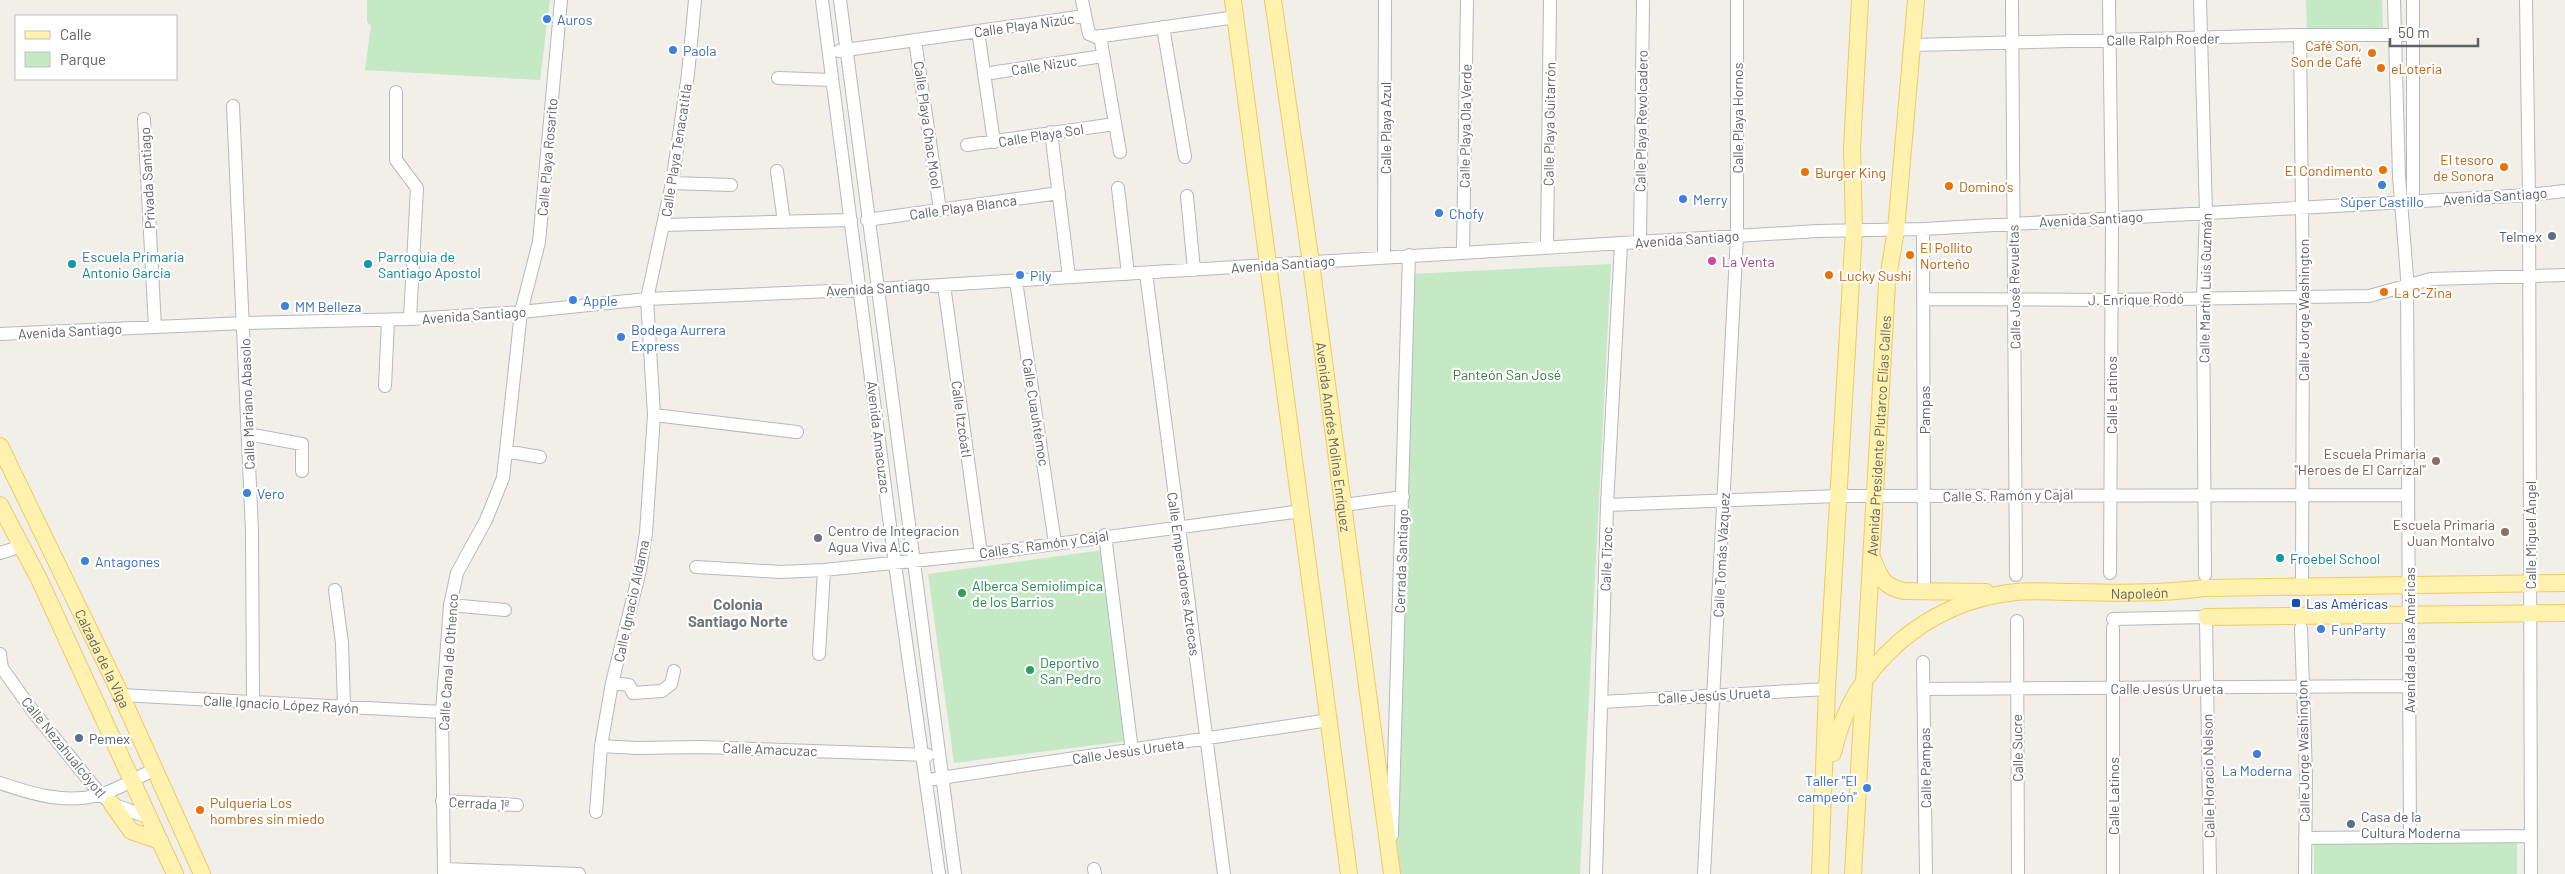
<svg xmlns="http://www.w3.org/2000/svg" width="2565" height="874" font-family="Barlow,sans-serif">
  <style>
    .green { fill: #c5e8c5 }
    .lines { fill: none; stroke-linecap: round; stroke-linejoin: round }
    .minor-casing { stroke: #b5b8bc; stroke-width: 14 }
    .major-casing { stroke: #f2c960; stroke-width: 18 }
    .minor { stroke: #fff; stroke-width: 12 }
    .major { stroke: #fff2af; stroke-width: 16 }
    .shop-dot { fill: #3f7fe0; stroke: #fff; stroke-width: 2 }
    .food-dot { fill: #e8710a; stroke: #fff; stroke-width: 2 }
    .service-dot { fill: #5c6f8a; stroke: #fff; stroke-width: 2 }
    .hotel-dot { fill: #d1479c; stroke: #fff; stroke-width: 2 }
    .culture-dot { fill: #0f9aa8; stroke: #fff; stroke-width: 2 }
    .education-dot { fill: #8d6e63; stroke: #fff; stroke-width: 2 }
    .worship-dot { fill: #6b7280; stroke: #fff; stroke-width: 2 }
    .leisure-dot { fill: #2e9e5b; stroke: #fff; stroke-width: 2 }
    .transit-dot { fill: #1a4fb4; stroke: #fff; stroke-width: 2 }
    .labels { text-anchor: middle; dominant-baseline: central; stroke-width: 4.5; stroke-linejoin: round; paint-order: stroke }
    .shop-label { font-size: 14px; fill: #366cbe; stroke: #fff; text-anchor: start }
    .street-label { font-size: 14px; fill: #5f6368; stroke: #fff }
    .food-label { font-size: 14px; fill: #c56008; stroke: #fff; text-anchor: start }
    .service-label { font-size: 14px; fill: #4e5e75; stroke: #fff; text-anchor: start }
    .culture-label { font-size: 14px; fill: #0d838f; stroke: #fff; text-anchor: start }
    .hotel-label { font-size: 14px; fill: #b23c85; stroke: #fff; text-anchor: start }
    .park-label { font-size: 14px; fill: #348238; stroke: #fff }
    .education-label { font-size: 14px; fill: #785e54; stroke: #fff; text-anchor: end }
    .worship-label { font-size: 14px; fill: #5b616d; stroke: #fff; text-anchor: start }
    .leisure-label { font-size: 14px; fill: #27864d; stroke: #fff; text-anchor: start }
    .transit-label { font-size: 14px; fill: #164399; stroke: #fff; text-anchor: start }
    .neighbourhood-label { font-size: 15px; font-weight: bold; fill: #70757a; stroke: #fff }
  </style>
  <rect width="100%" height="100%" fill="#f1efe8"/>
  <path class="green" d="M367 0H550L540 80 365 70 371 26 367 22Z
    M2306 0H2382L2383 30 2307 32Z
    M1611 264 1580 874H1398L1395 847 1412 274Z
    M1103 550 1127 741 954 763 928 574Z
    M2517 838V874H2314V842Z"/>
  <g class="lines">
    <g class="minor-casing">
      <path id="minor" d="M822 0 895 564 939 874
        M840 0 955 874
        M1082 0 1089 34 1096 37 1236 17
        M2012 0 2016 575
        M2109 0 2112 217 2110 573
        M2200 0 2206 213 2203 298 2205 575
        M2394 0 2399 176 2407 277 2410 838
        M2413 0V201
        M2526 0 2529 195 2531 874
        M1163 27 1185 157
        M978 31 994 142
        M2300 35 2303 298 2302 586
        M1100 36 1120 152
        M915 40 940 210
        M1913 45 2300 35H2414
        M839 51 1084 16
        M984 74 1103 56
        M778 78 832 80
        M396 92V160L417 188 410 319
        M233 106 252 531 253 703
        M144 119 155 327
        M1051 132 1069 277
        M967 145 1115 124
        M777 171 784 222
        M672 183 731 185
        M1118 188 1128 274
        M1187 196 1194 270
        M867 220 1059 193
        M663 225 851 220
        M1923 229 1924 592
        M1640 243 1643 0
        M1547 247 1550 0
        M1463 252 1467 0
        M1384 257 1385 0
        M1146 273 1224 874
        M1016 281 1055 543
        M944 285 981 554
        M1924 299 2111 300 2369 296 2431 279 2565 275
        M0 334 244 323 410 319 521 312 647 299 877 289 1818 231 1923 229 2529 195 2565 191
        M385 386 388 320
        M654 415 797 432
        M248 434 302 444V471
        M506 451 540 457
        M1344 505 1403 497
        M1607 505 1839 496 2408 495
        M1105 535 1132 751
        M0 553 22 546
        M696 567 781 572 824 570 981 554 1302 511
        M335 590 342 643 344 707
        M450 605 505 610
        M2113 619 2206 617 2210 874
        M2017 621 2018 874
        M2113 628V874
        M2301 628 2306 775 2305 874
        M0 654 2 668 32 710 100 794 112 804 150 818
        M819 654 824 570
        M1923 662 1926 874
        M612 683 629 685 633 693 662 691 671 684 674 671
        M1924 689 2409 686
        M121 695 442 712
        M1601 702 1827 689
        M601 746 636 748 701 747 928 755
        M934 779 1329 720
        M0 783C32 794 65 804 99 795 118 790 137 777 156 769
        M442 801 517 805
        M596 812 601 746 612 683 640 570 646 533 654 415 647 299 672 183 688 74 695 0
        M1392 835 1409 255
        M2305 838 2531 836
        M444 869 579 874
        M1094 869 1095 874
        M444 874 442 712 450 605 457 573 486 520 503 478 521 312 539 242 561 0
        M1596 874 1607 505 1621 244
        M1704 874 1737 236V0"/>
    </g>
    <g class="major-casing">
      <g id="major">
        <path d="M1233 0 1349 874"/>
        <path id="s1" d="M1273 0 1311 263 1392 874"/>
        <path id="s2" d="M0 446 121 695 202 874"/>
        <path d="M0 505 39 579 175 874"/>
        <path d="M1873 560C1880 578 1884 587 1904 591L1986 592"/>
        <path d="M2206 617 2565 613"/>
        <path id="s3" d="M1833 753C1852 666 1926 601 2016 592 2033 590 2052 592 2069 592 2115 593 2160 594 2205 588L2565 583"/>
        <path d="M112 804 131 831 160 841"/>
        <path d="M1820 874 1827 689 1854 230 1852 148 1860 0"/>
        <path id="s4" d="M1853 874 1887 284 1896 230 1916 0"/>
      </g>
    </g>
    <use href="#minor" class="minor"/>
    <use href="#major" class="major"/>
  </g>
  <g class="shop-dot">
    <circle cx="547" cy="19" r="5"/>
    <circle cx="673" cy="50" r="5"/>
    <circle cx="2382" cy="185" r="5"/>
    <circle cx="1683" cy="199" r="5"/>
    <circle cx="1439" cy="213" r="5"/>
    <circle cx="1020" cy="275" r="5"/>
    <circle cx="573" cy="300" r="5"/>
    <circle cx="285" cy="306" r="5"/>
    <circle cx="621" cy="337" r="5"/>
    <circle cx="247" cy="493" r="5"/>
    <circle cx="85" cy="561" r="5"/>
    <circle cx="2321" cy="629" r="5"/>
    <circle cx="2257" cy="754" r="5"/>
    <circle cx="1867" cy="788" r="5"/>
  </g>
  <g class="food-dot">
    <circle cx="2372" cy="53" r="5"/>
    <circle cx="2381" cy="68" r="5"/>
    <circle cx="2504" cy="167" r="5"/>
    <circle cx="2383" cy="170" r="5"/>
    <circle cx="1805" cy="172" r="5"/>
    <circle cx="1949" cy="186" r="5"/>
    <circle cx="1910" cy="255" r="5"/>
    <circle cx="1829" cy="275" r="5"/>
    <circle cx="2384" cy="292" r="5"/>
    <circle cx="200" cy="810" r="5"/>
  </g>
  <g class="service-dot">
    <circle cx="2552" cy="236" r="5"/>
    <circle cx="79" cy="738" r="5"/>
    <circle cx="2351" cy="824" r="5"/>
  </g>
  <circle class="hotel-dot" cx="1712" cy="261" r="5"/>
  <g class="culture-dot">
    <circle cx="72" cy="264" r="5"/>
    <circle cx="368" cy="264" r="5"/>
    <circle cx="2280" cy="558" r="5"/>
  </g>
  <g class="education-dot">
    <circle cx="2436" cy="461" r="5"/>
    <circle cx="2505" cy="532" r="5"/>
  </g>
  <circle class="worship-dot" cx="818" cy="538" r="5"/>
  <g class="leisure-dot">
    <circle cx="962" cy="593" r="5"/>
    <circle cx="1030" cy="670" r="5"/>
  </g>
  <rect class="transit-dot" x="2291" y="598" width="10" height="10" rx="2.5"/>
  <g class="labels">
    <g class="shop-label">
      <text x="557" y="19">Auros</text>
      <text x="683" y="50">Paola</text>
      <text x="1693" y="199">Merry</text>
      <text x="2382" y="201" text-anchor="middle">Súper Castillo</text>
      <text x="1449" y="213">Chofy</text>
      <text x="1030" y="275">Pily</text>
      <text x="583" y="300">Apple</text>
      <text x="295" y="306">MM Belleza</text>
      <text x="631" y="329">Bodega Aurrera<tspan x="631" dy="16">Express</tspan></text>
      <text x="257" y="493">Vero</text>
      <text x="95" y="561">Antagones</text>
      <text x="2331" y="629">FunParty</text>
      <text x="2257" y="770" text-anchor="middle">La Moderna</text>
      <text x="1857" y="780" text-anchor="end">Taller "El<tspan x="1857" dy="16">campeón"</tspan></text>
    </g>
    <g class="street-label">
      <text transform="translate(1024 25) rotate(-8)">Calle Playa Nizúc</text>
      <text transform="translate(2163 39) rotate(-1)">Calle Ralph Roeder</text>
      <text transform="translate(1044 65) rotate(-9)">Calle Nizuc</text>
      <text transform="translate(1737 118) rotate(-90)">Calle Playa Hornos</text>
      <text transform="translate(1641 121) rotate(-89)">Calle Playa Revolcadero</text>
      <text transform="translate(1549 124) rotate(-89)">Calle Playa Guitarrón</text>
      <text transform="translate(928 125) rotate(82)">Calle Playa Chac Mool</text>
      <text transform="translate(1465 126) rotate(-89)">Calle Playa Ola Verde</text>
      <text transform="translate(1385 128) rotate(-90)">Calle Playa Azul</text>
      <text transform="translate(1041 135) rotate(-9)">Calle Playa Sol</text>
      <text transform="translate(676 150) rotate(-81)">Calle Playa Tenacatitla</text>
      <text transform="translate(547 157) rotate(-85)">Calle Playa Rosarito</text>
      <text transform="translate(147 178) rotate(-93)">Privada Santiago</text>
      <text transform="translate(2495 196) rotate(-4)">Avenida Santiago</text>
      <text transform="translate(963 207) rotate(-8)">Calle Playa Blanca</text>
      <text transform="translate(2091 219) rotate(-3)">Avenida Santiago</text>
      <text transform="translate(1687 239) rotate(-4)">Avenida Santiago</text>
      <text transform="translate(1283 264) rotate(-4)">Avenida Santiago</text>
      <text transform="translate(2014 287) rotate(-91)">Calle José Revueltas</text>
      <text transform="translate(878 288) rotate(-3)">Avenida Santiago</text>
      <text transform="translate(2205 288) rotate(-89)">Calle Martín Luis Guzmán</text>
      <text transform="translate(2136 299) rotate(-1)">J. Enrique Rodó</text>
      <text transform="translate(2303 310) rotate(-90)">Calle Jorge Washington</text>
      <text transform="translate(474 315) rotate(-4)">Avenida Santiago</text>
      <text transform="translate(70 331) rotate(-3)">Avenida Santiago</text>
      <text transform="translate(2111 395) rotate(-90)">Calle Latinos</text>
      <text transform="translate(247 404) rotate(-92)">Calle Mariano Abasolo</text>
      <text transform="translate(1924 410) rotate(-90)">Pampas</text>
      <text transform="translate(1036 412) rotate(81)">Calle Cuauhtémoc</text>
      <text transform="translate(962 419) rotate(82)">Calle Itzcóatl</text>
      <text stroke="none"><textPath href="#s4" startOffset="439">Avenida Presidente Plutarco Elías Calles</textPath></text>
      <text transform="translate(879 437) rotate(83)">Avenida Amacuzac</text>
      <text stroke="none"><textPath href="#s1" startOffset="441">Avenida Andrés Molina Enríquez</textPath></text>
      <text transform="translate(2008 495) rotate(-1)">Calle S. Ramón y Cajal</text>
      <text transform="translate(2530 535) rotate(-90)">Calle Miguel Ángel</text>
      <text transform="translate(1044 544) rotate(-8)">Calle S. Ramón y Cajal</text>
      <text transform="translate(1721 555) rotate(-87)">Calle Tomás Vázquez</text>
      <text transform="translate(1606 559) rotate(-88)">Calle Tizoc</text>
      <text transform="translate(1401 561) rotate(-88)">Cerrada Santiago</text>
      <text transform="translate(1184 574) rotate(82)">Calle Emperadores Aztecas</text>
      <text stroke="none"><textPath href="#s3" startOffset="384">Napoleón</textPath></text>
      <text transform="translate(631 601) rotate(-78)">Calle Ignacio Aldama</text>
      <text transform="translate(2409 640) rotate(-90)">Avenida de las Américas</text>
      <text stroke="none"><textPath href="#s2" startOffset="236">Calzada de la Viga</textPath></text>
      <text transform="translate(448 662) rotate(-86)">Calle Canal de Othenco</text>
      <text x="2167" y="688">Calle Jesús Urueta</text>
      <text transform="translate(1714 695) rotate(-3)">Calle Jesús Urueta</text>
      <text transform="translate(281 704) rotate(3)">Calle Ignacio López Rayón</text>
      <text transform="translate(64 747) rotate(51)">Calle Nezahualcóyotl</text>
      <text transform="translate(2017 748) rotate(-91)">Calle Sucre</text>
      <text transform="translate(770 749) rotate(2)">Calle Amacuzac</text>
      <text transform="translate(1128 751) rotate(-8)">Calle Jesús Urueta</text>
      <text transform="translate(2303 751) rotate(-91)">Calle Jorge Washington</text>
      <text transform="translate(1925 768) rotate(-91)">Calle Pampas</text>
      <text transform="translate(2208 776) rotate(-91)">Calle Horacio Nelson</text>
      <text transform="translate(2113 796) rotate(-90)">Calle Latinos</text>
      <text transform="translate(479 803) rotate(3)">Cerrada 1ª</text>
    </g>
    <g class="food-label">
      <text x="2362" y="45" text-anchor="end">Café Son,<tspan x="2362" dy="16">Son de Café</tspan></text>
      <text x="2391" y="68">eLoteria</text>
      <text x="2494" y="159" text-anchor="end">El tesoro<tspan x="2494" dy="16">de Sonora</tspan></text>
      <text x="2373" y="170" text-anchor="end">El Condimento</text>
      <text x="1815" y="172">Burger King</text>
      <text x="1959" y="186">Domino's</text>
      <text x="1920" y="247">El Pollito<tspan x="1920" dy="16">Norteño</tspan></text>
      <text x="1839" y="275">Lucky Sushi</text>
      <text x="2394" y="292">La C-Zina</text>
      <text x="210" y="802">Pulquería Los<tspan x="210" dy="16">hombres sin miedo</tspan></text>
    </g>
    <g class="service-label">
      <text x="2542" y="236" text-anchor="end">Telmex</text>
      <text x="89" y="738">Pemex</text>
      <text x="2361" y="816">Casa de la<tspan x="2361" dy="16">Cultura Moderna</tspan></text>
    </g>
    <g class="culture-label">
      <text x="82" y="256">Escuela Primaria<tspan x="82" dy="16">Antonio Garcia</tspan></text>
      <text x="378" y="256">Parroquia de<tspan x="378" dy="16">Santiago Apostol</tspan></text>
      <text x="2290" y="558">Froebel School</text>
    </g>
    <g class="hotel-label">
      <text x="1722" y="261">La Venta</text>
    </g>
    <g class="park-label">
      <text x="1507" y="374">Panteón San José</text>
    </g>
    <g class="education-label">
      <text x="2426" y="453">Escuela Primaria<tspan x="2426" dy="16">"Heroes de El Carrizal"</tspan></text>
      <text x="2495" y="524">Escuela Primaria<tspan x="2495" dy="16">Juan Montalvo</tspan></text>
    </g>
    <g class="worship-label">
      <text x="828" y="530">Centro de Integracion<tspan x="828" dy="16">Agua Viva A.C.</tspan></text>
    </g>
    <g class="leisure-label">
      <text x="972" y="585">Alberca Semiolímpica<tspan x="972" dy="16">de los Barrios</tspan></text>
      <text x="1040" y="662">Deportivo<tspan x="1040" dy="16">San Pedro</tspan></text>
    </g>
    <g class="transit-label">
      <text x="2306" y="603">Las Américas</text>
    </g>
    <g class="neighbourhood-label">
      <text x="738" y="604">Colonia<tspan x="738" dy="17">Santiago Norte</tspan></text>
    </g>
  </g>
  <rect x="15" y="15" width="162" height="65" fill="#ffffff" stroke="#bfc1c3"/>
  <rect x="25" y="31" width="25" height="8" fill="#fff2af" stroke="#bfc1c3"/>
  <text x="60" y="40" font-size="15" fill="#5f6368">Calle</text>
  <rect x="25" y="52" width="25" height="15" fill="#c5e8c5" stroke="#bfc1c3"/>
  <text x="60" y="65" font-size="15" fill="#5f6368">Parque</text>
  <path d="M2390 38v8h88v-8" fill="none" stroke="#5f6368" stroke-width="2.5"/>
  <text x="2398" y="38" font-size="15" fill="#5f6368" stroke="#ffffff" stroke-width="4" paint-order="stroke">50 m</text>
</svg>
